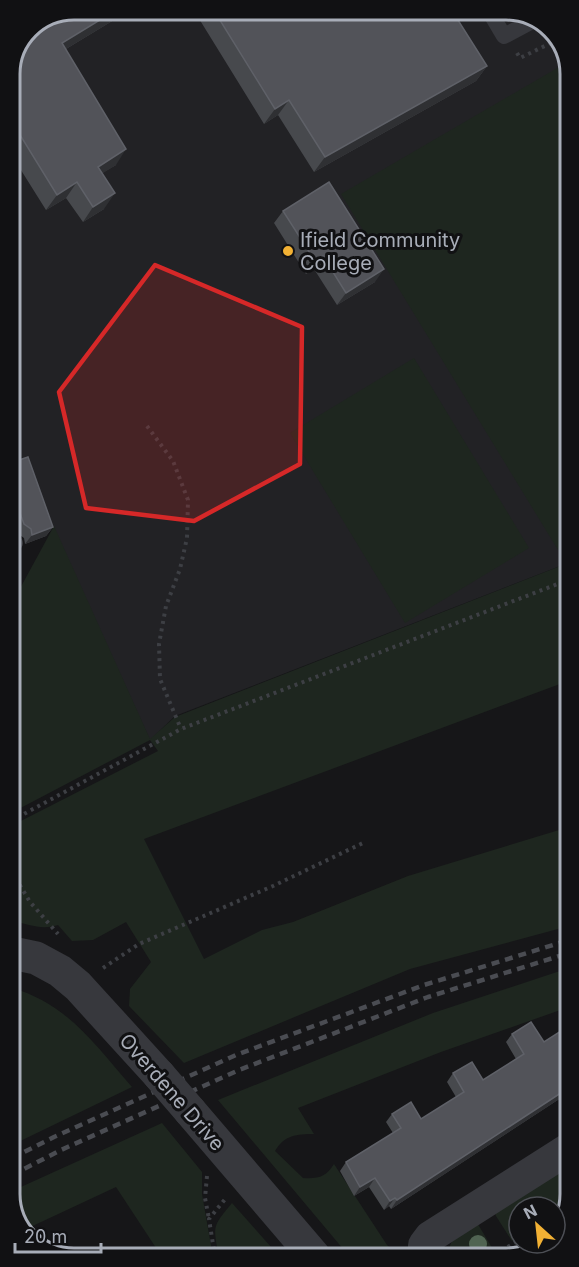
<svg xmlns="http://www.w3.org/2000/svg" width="579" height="1267" font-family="Inter,sans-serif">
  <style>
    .built { fill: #222225 }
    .green { fill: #1e261f }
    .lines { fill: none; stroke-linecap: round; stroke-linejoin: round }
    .path { stroke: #3d3f44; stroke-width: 4; stroke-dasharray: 3 4.5; stroke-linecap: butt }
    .service { stroke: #37383d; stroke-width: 16 }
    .minor { stroke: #37383d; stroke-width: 32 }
    .tertiary { stroke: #37383d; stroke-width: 33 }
    .rail { stroke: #4a4c52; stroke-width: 4.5; stroke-dasharray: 8 6; stroke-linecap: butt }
    .tertiary-bridge { stroke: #37383d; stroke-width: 33 }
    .tree { fill: #506452 }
    .wall { fill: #47494d }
    .shaded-wall { fill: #2f3033 }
    .building { fill: #525359; stroke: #5f6168; stroke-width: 1.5 }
    .marked { fill: #d62828; fill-opacity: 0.2; stroke: #d62828; stroke-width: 4.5; stroke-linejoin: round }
    .poi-dot { fill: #f2b134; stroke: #111113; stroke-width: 2 }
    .labels { text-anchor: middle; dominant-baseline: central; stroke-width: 6; stroke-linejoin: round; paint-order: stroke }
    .poi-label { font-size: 20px; fill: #a8adb8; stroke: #111113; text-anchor: start }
    .street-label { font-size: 20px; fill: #a8adb8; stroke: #111113 }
    .rim { fill: none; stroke: #a8adb8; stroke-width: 3 }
  </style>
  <rect width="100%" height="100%" fill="#161618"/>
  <path class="built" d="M74 9H510L544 22 566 52 568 563 175 716 150 740 10 433 9 70 28 28Z"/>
  <path class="green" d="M566 63 568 545 558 550 341 194Z
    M414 358 529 548 405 623 290 433Z
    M54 526 150 739 175 717 568 563V681L144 839 204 959 262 930 293 922 408 876 569 827V926L410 969 184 1063 129 1006 130 989 151 962 126 922 93 940 72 941 58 925C39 931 30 923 12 922L11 826 158 751 150 740 11 813V605Z
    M569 968V1007L441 1052 298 1108 314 1134C297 1134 284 1135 275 1151L303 1178C318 1179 326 1177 334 1164L387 1245 398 1255 349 1256 218 1100 433 1013Z
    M12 988C68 1004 95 1045 132 1087L12 1145Z
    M162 1123 202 1172V1194L213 1257H162L116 1187 24 1230 13 1215 12 1191Z
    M565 1163 570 1169C570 1189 574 1203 555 1215V1207H519V1236L512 1241 496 1216 494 1211Z
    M232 1203 279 1256 219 1257C213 1226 212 1227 232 1203Z
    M476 1221 494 1251 489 1255H448C450 1237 461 1230 476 1221Z"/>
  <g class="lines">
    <path class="path" d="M517 53 520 58 557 40
      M147 426 173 461 188 500 187 538 180 569 166 606 159 644 160 679 181 729
      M11 821 181 729 568 580
      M12 872 30 902 58 934
      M103 968 139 944 273 886 365 842
      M207 1176 205 1198 209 1219
      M555 1218 564 1212
      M495 1255 519 1240
      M215 1257 209 1219 226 1198"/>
    <path class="service" d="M488 9 504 36 536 19
      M11 545 15 543"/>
    <path class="minor" d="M424 1255V1245L430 1237 570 1148"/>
    <path class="tertiary" d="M12 953 36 958 60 971 78 986 159 1075
      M190 1111 314 1256"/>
    <path class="rail" d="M12 1158 54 1137 236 1055 424 985 569 940
      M12 1175 61 1150 239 1070 428 997 569 953"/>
    <path class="tertiary-bridge" d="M159 1075 190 1111"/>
  </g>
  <circle class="tree" cx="478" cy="1244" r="9"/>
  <path class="wall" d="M132 9 66 49 116 165 102 173 104 209 83 222 66 198 46 210 9 151V70Z
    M193 9H451L487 66 476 81 314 172 278 115 264 124Z
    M283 211 375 282 337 305 314 269 306 274 274 223Z
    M10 463 53 527 46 536 25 544 24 538 17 533 10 514Z
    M569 1031 570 1092 391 1209 389 1206 384 1210 369 1187 354 1196 340 1171 346 1162 393 1133 386 1122 392 1114 421 1119 456 1097 447 1082 453 1073 483 1080 516 1059 506 1042 512 1034 544 1042Z"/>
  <path class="shaded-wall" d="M118 9H132L51 58 62 43Z
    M487 66 476 81 314 172 325 157Z
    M289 100 278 115 264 124 275 109Z
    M126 149 116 165 87 183 98 167Z
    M77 182 66 198 46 210 57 195Z
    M115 193 104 209 83 222 93 207Z
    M323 256 314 269 306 274 315 261Z
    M384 269 375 282 337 305 346 293Z
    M16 502 10 509V504Z
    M53 527 46 536 25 544 32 535Z
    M570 1087V1092L391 1209 397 1200Z
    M375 1178 369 1187 354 1196 360 1187Z
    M395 1198 389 1206 384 1210 390 1201Z"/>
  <path class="building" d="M74 9H118L62 43 126 149 98 167 115 193 93 207 77 182 57 195 9 117V70L28 28Z
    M213 9H451L487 66 325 157 289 100 275 109Z
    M329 182 384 269 346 293 323 256 315 261 283 211Z
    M28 457 53 527 32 535 31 529 24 524 16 502 10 504V463Z
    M531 1022 544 1042 564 1029 566 1033 569 1031 570 1087 397 1200 395 1198 390 1201 375 1178 360 1187 346 1162 401 1128 392 1114 411 1102 421 1119 464 1092 453 1073 472 1062 483 1080 524 1054 512 1034Z
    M562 1220 557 1232 555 1234V1228L559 1225 557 1223Z
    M533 1243H542L527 1254 516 1255Z
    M167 1254 168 1257H158Z"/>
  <path class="marked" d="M155 265 302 327 300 464 194 521 86 508 59 392Z"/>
  <circle class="poi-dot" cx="288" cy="251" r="6"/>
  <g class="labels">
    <g class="poi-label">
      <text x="300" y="240">Ifield Community<tspan x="300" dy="23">College</tspan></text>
    </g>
    <g class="street-label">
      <text transform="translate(172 1092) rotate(49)">Overdene Drive</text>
    </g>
  </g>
  <path d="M0 0H579V1267H0ZM74 20H506A54 54 0 0 1 560 74V1194A54 54 0 0 1 506 1248H74A54 54 0 0 1 20 1194V74A54 54 0 0 1 74 20Z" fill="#111113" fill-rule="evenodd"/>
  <path class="rim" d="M74 20H506A54 54 0 0 1 560 74V1194A54 54 0 0 1 506 1248H74A54 54 0 0 1 20 1194V74A54 54 0 0 1 74 20Z"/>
  <g transform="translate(537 1225) rotate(333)"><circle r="28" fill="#111113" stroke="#4d4f55" stroke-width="1.5"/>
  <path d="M0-4.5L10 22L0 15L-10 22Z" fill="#f2b134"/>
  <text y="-9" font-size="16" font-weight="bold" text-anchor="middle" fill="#a8adb8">N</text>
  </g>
  <path d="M15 1243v9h86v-9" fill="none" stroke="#a8adb8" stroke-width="3"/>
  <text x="24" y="1243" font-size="18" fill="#a8adb8" stroke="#111113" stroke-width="4.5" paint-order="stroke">20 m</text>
</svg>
